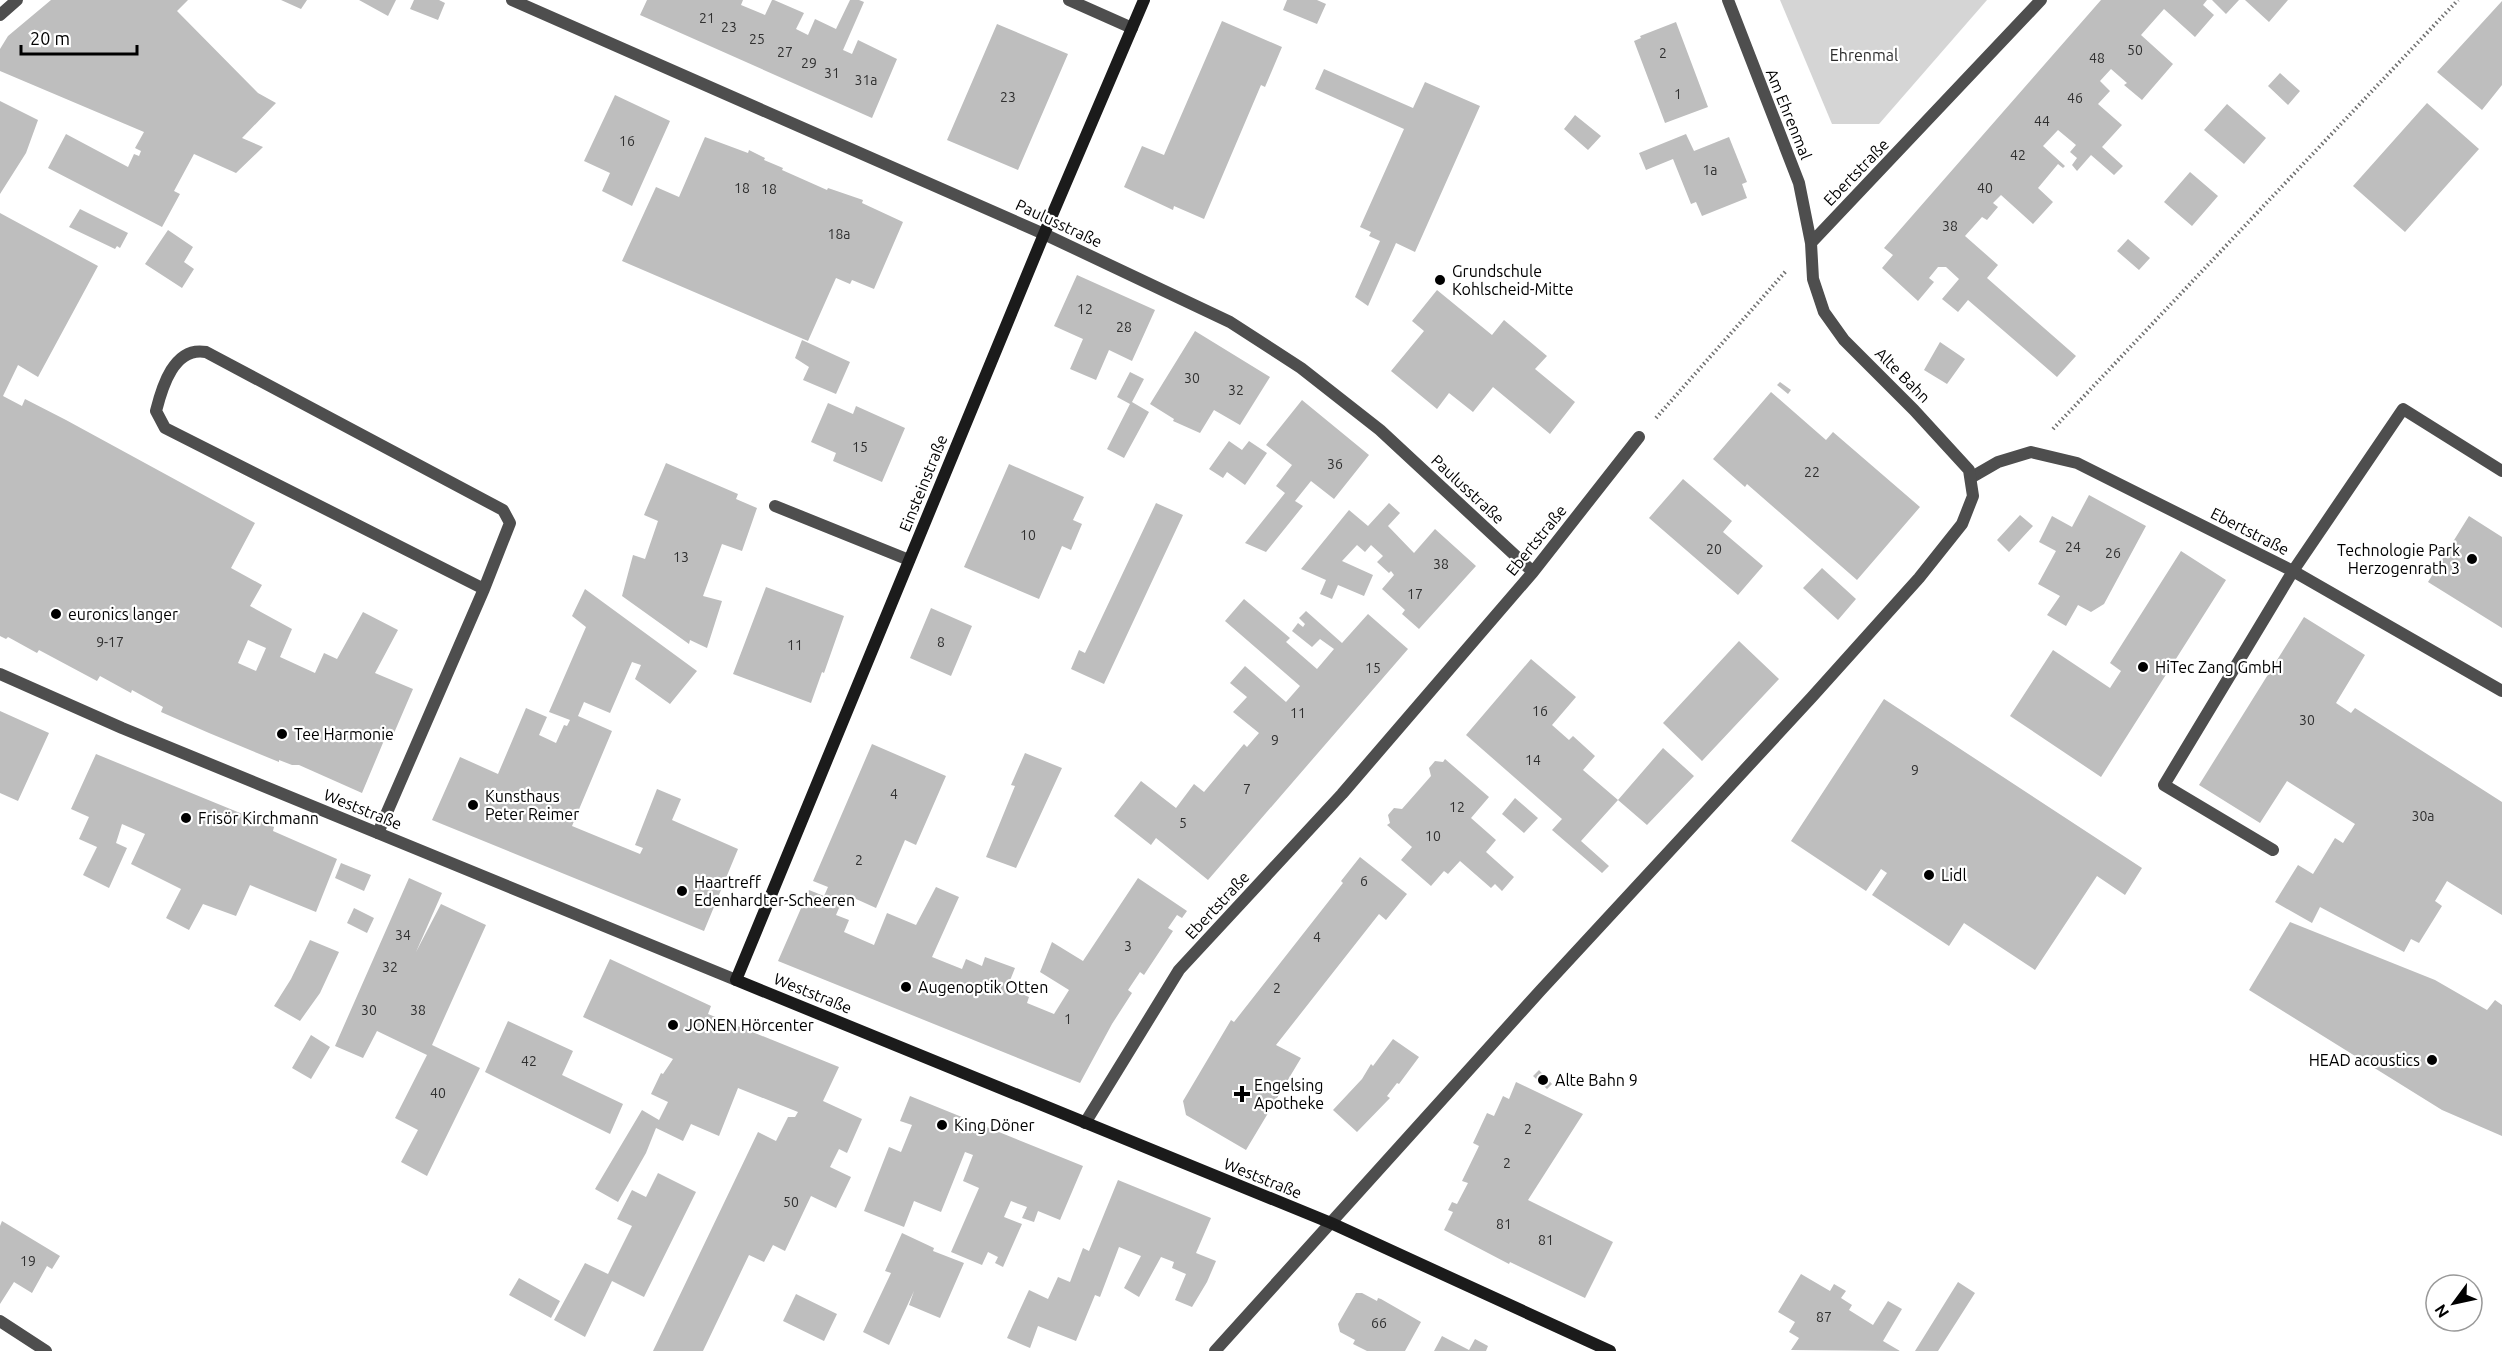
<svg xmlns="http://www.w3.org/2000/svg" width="2502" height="1351" font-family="Ubuntu,sans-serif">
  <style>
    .green { fill: #d5d5d5 }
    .building { fill: #bebebe; fill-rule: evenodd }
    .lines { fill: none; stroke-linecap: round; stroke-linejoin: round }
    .path { stroke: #707070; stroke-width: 4; stroke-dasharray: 1.5 3; stroke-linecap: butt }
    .service { stroke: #4e4e4e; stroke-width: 12 }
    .minor { stroke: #4e4e4e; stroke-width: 12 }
    .tertiary { stroke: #4e4e4e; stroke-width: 12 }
    .secondary { stroke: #1b1b1b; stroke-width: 12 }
    .poi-dot { fill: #000; stroke: #fff; stroke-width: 2 }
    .labels { text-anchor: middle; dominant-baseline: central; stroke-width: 4.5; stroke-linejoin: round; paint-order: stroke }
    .number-label { font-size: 14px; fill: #303030 }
    .park-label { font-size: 16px; fill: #2c2c2c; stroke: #fff }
    .street-label { font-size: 16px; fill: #000; stroke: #fff }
    .poi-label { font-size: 16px; fill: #000; stroke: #fff; text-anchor: start }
  </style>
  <rect width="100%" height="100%" fill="#fff"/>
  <path class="green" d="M1780 0H1987L1879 124H1832Z"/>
  <path class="building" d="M51 0H188L177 11 258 93 276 103 242 138 263 147 236 173 194 154 174 191 180 194 162 227 48 168 66 134 128 167 134 154 139 156 141 151 135 148 144 132 0 71V49L8 36Z
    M281 0H307L301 9Z
    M359 0H396L388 16Z
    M414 0H439L445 3 438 20 410 9Z
    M647 0H743L741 5 765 15 772 0H774L804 13 796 29 808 35 815 19 836 29 850 0H859L864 2 843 50 852 54 858 40 897 59 872 118 640 15Z
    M1287 0H1317L1326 4 1317 24 1283 10Z
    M2101 0H2207L2203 5 2214 15 2195 37 2164 9 2141 35 2173 64 2142 100 2124 85 2127 83 2111 69 2100 81 2110 91 2098 104 2122 125 2102 147 2123 166 2114 175 2091 155 2077 171 2072 165 2077 158 2070 152 2076 145 2058 130 2043 146 2065 166 2063 168 2058 164 2038 188 2053 202 2033 224 2001 195 1993 203 1998 207 1987 220 1982 217 1965 236 1998 265 1987 278 2076 356 2057 377 1968 300 1958 312 1942 299 1959 279 1946 267H1938L1929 278 1934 282 1918 301 1882 268 1893 255 1884 248Z
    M2212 0H2239L2226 14Z
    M2245 0H2288L2269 22Z
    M2502 1V85L2482 110 2437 72Z
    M1222 21 1282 47 1265 87 1261 85 1204 219 1174 206 1173 210 1124 187 1142 146 1164 155Z
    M1676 22 1708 107 1665 123 1634 41 1641 38 1640 36Z
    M997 24 1068 54 1018 170 947 140Z
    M1324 69 1413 108 1425 82 1480 106 1415 252 1396 243 1368 306 1355 297 1380 241 1369 236 1371 232 1360 227 1404 129 1315 89Z
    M2280 73 2300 91 2288 105 2268 86Z
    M615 95 670 121 632 206 602 191 610 173 584 161Z
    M0 101 38 120 26 153 0 194Z
    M2427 103 2479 149 2405 232 2353 186Z
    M2227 104 2266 138 2244 164 2204 130Z
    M1575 115 1601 136 1588 150 1564 129Z
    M1686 134 1694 151 1729 137 1747 182 1742 184 1747 198 1702 216 1696 202 1691 204 1673 159 1646 170 1639 153Z
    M705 137 748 153 749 150 765 158 764 160 783 168 782 170 827 190 828 188 863 200 862 203 903 222 874 289 852 280 850 284 836 278 808 341 622 261 656 187 679 197Z
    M2190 172 2218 196 2192 226 2164 202Z
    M80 209 128 233 120 248 117 246 115 249 69 227Z
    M0 213 98 266 38 377 18 365 3 396 22 406 25 399 66 420 255 523 231 568 262 585 250 606 292 629 280 657 315 673 324 653 337 659 363 612 398 630 375 673 413 689 391 740 385 738 362 793 299 765H292L279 760V762L209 733 161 712 163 707 132 690 131 693 100 676 97 681 39 650 37 653 8 637 6 639 0 636ZM248 640 266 648 256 671 238 663Z
    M168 230 193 247 184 262 194 269 182 288 145 264Z
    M2128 239 2150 258 2139 270 2117 251Z
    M1077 275 1155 310 1132 361 1109 350 1096 380 1070 369 1083 339 1054 326Z
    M1437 290 1492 335 1504 320 1547 356 1535 369 1575 402 1550 434 1493 387 1473 412 1449 393 1437 409 1391 371 1424 331 1412 321Z
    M1195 331 1270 377 1240 425 1214 410 1200 433 1173 421 1174 419 1150 404Z
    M802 340 850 362 836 394 803 380 809 367 795 358Z
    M1940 342 1965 359 1947 384 1924 370Z
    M1130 372 1144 379 1132 402 1149 412 1124 458 1107 449 1130 404 1117 397Z
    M1780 382 1791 390 1788 394 1777 385Z
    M1771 392 1826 440 1833 432 1920 507 1857 580 1747 484 1745 487 1713 459Z
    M1302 400 1369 455 1334 499 1311 481 1295 501 1303 506 1266 552 1245 543 1285 493 1276 486 1292 465 1266 445Z
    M828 403 853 414 856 406 905 428 882 482 833 461 836 453 811 442Z
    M1229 441 1242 450 1249 441 1267 453 1245 485 1227 472 1223 478 1209 469Z
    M666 463 738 494 736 499 757 508 742 551 722 544 703 596 722 601 707 648 690 640 689 644 622 596 633 555 645 559 658 521 644 515Z
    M1009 464 1084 497 1073 520 1082 524 1071 550 1062 546 1039 599 964 567Z
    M1683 479 1732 521 1723 532 1763 566 1738 595 1649 518Z
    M2089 495 2146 526 2104 604 2091 612 2078 605 2066 626 2047 615 2060 596 2038 584 2056 551 2039 542 2052 516 2072 527Z
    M1156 503 1183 515 1104 684 1071 669 1079 650 1085 653Z
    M1389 503 1400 513 1388 526 1414 553 1435 529 1476 566 1419 629 1402 614 1405 610 1382 589 1394 575 1391 571 1389 573 1377 562 1383 556 1371 545 1365 552 1357 545 1342 561 1373 575 1364 596 1338 585 1332 599 1320 594 1326 580 1301 569 1349 510 1368 526Z
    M2020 515 2033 526 2009 552 1997 540Z
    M2469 516 2502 537V628L2428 582Z
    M2181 551 2226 580 2101 777 2010 716 2053 650 2110 688 2121 671 2110 663Z
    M1822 568 1856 599 1838 620 1803 588Z
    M766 587 844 616 824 673 822 672 811 703 733 674Z
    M585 589 697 671 670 704 635 679 641 665 632 662 610 713 584 702 578 716 612 731 572 826 640 854 643 848 635 845 657 789 681 799 672 820 738 849 704 931 432 820 460 757 498 774 526 708 547 717 539 735 556 743 564 725 567 726 570 720 549 712 586 627 572 616Z
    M1244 599 1290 638 1286 642 1317 669 1334 649 1320 639 1312 647 1292 631 1298 623 1303 627 1305 624 1299 618 1306 611 1342 643 1368 614 1408 649 1208 880 1156 838 1151 845 1114 816 1141 781 1176 808 1194 784 1204 792 1244 744 1247 747 1259 733 1233 712 1247 697 1230 683 1245 666 1286 702 1300 686 1225 621Z
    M931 608 972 626 951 676 910 658Z
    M2304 617 2365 655 2336 703 2351 713 2355 708 2502 802V915L2447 881 2435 901 2442 906 2419 943 2411 939 2404 952 2320 907 2312 923 2275 902 2298 865 2313 874 2335 838 2343 843 2355 824 2287 781 2260 823 2199 785Z
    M1739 641 1779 679 1702 761 1663 723Z
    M1531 659 1576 697 1552 725 1569 740 1573 736 1595 756 1583 770 1618 800 1581 841 1609 866 1602 873 1552 830 1562 819 1466 735Z
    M1884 699 2142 868 2125 895 2097 876 2035 970 1964 923 1949 946 1872 895 1887 873 1881 869 1866 891 1791 841Z
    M0 711 49 733 18 801 0 793Z
    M872 744 946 776 916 845 905 840 876 908 845 894 836 915 849 920 844 932 874 945 887 913 916 925 936 887 959 897 932 957 962 969 966 959 982 966 985 957 1015 968 1007 988 1029 997 1027 1003 1054 1014 1069 990 1040 972 1052 942 1083 961 1138 878 1187 911 1182 918 1177 915 1168 928 1173 931 1144 975 1140 972 1128 990 1132 993 1112 1024 1080 1083 778 961 809 890 824 896 828 887 813 881Z
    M1663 748 1694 776 1647 825 1618 800Z
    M1025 753 1062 768 1016 868 986 857 1015 786 1011 785Z
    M96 754 274 827 273 831 337 859 316 912 250 885 236 916 203 904 189 930 166 918 181 889 131 864 145 834 122 824 116 843 127 848 109 888 83 875 97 847 79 839 89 817 71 809Z
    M1445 759 1489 797 1471 818 1496 840 1486 852 1514 877 1502 891 1495 884 1491 888 1460 861 1448 874 1444 871 1431 886 1401 860 1412 847 1387 825 1390 823 1388 815 1394 808 1402 809 1417 792 1431 776 1429 768 1435 761 1443 762Z
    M1515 798 1538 818 1524 833 1502 814Z
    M1360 857 1407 894 1386 920 1379 914 1276 1045 1301 1058 1246 1150 1186 1115 1183 1101 1231 1020 1234 1022 1343 883 1341 881Z
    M341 863 371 875 364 891 335 878Z
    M409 878 442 893 416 952 441 904 486 925 432 1045 480 1068 427 1176 401 1162 418 1130 395 1118 427 1055 377 1031 363 1058 335 1046Z
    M354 908 374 918 367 933 347 923Z
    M2290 922 2435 980 2487 1010 2495 1000 2502 1005V1136L2442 1110 2249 990Z
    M310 940 339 952 320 993 300 1021 274 1006 291 979Z
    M610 959 711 1006 708 1014 839 1067 823 1101 862 1119 847 1153 839 1149 830 1167 851 1177 836 1208 811 1196 785 1251 773 1245 764 1262 749 1255 703 1351H653L758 1132 776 1141 788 1117H795L798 1112 738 1088 719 1136 691 1124 683 1141 656 1128 646 1153 618 1202 595 1189 642 1110 659 1120 668 1102 651 1094 661 1073 663 1074 673 1059 583 1017Z
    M508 1021 573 1051 562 1075 623 1104 610 1134 485 1072Z
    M311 1035 330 1047 311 1079 292 1068Z
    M1393 1039 1419 1057 1399 1084 1397 1083 1387 1096 1390 1098 1357 1132 1333 1110 1362 1079 1371 1064 1373 1066Z
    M1539 1070 1552 1084 1547 1089 1533 1076Z
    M1516 1082 1583 1114 1528 1200 1613 1242 1585 1298 1510 1262 1509 1264 1444 1230 1453 1212 1448 1210 1452 1202 1457 1204 1468 1183 1462 1181 1479 1146 1473 1143 1487 1113 1494 1116 1503 1096 1509 1099Z
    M910 1096 1083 1166 1060 1220 1038 1211 1034 1222 1022 1218 1027 1207 1011 1201 1004 1217 1022 1224 1003 1267 995 1263 998 1257 988 1252 982 1265 951 1252 979 1188 963 1181 973 1155 965 1152 941 1212 914 1201 904 1227 864 1211 889 1147 901 1152 912 1125 900 1121Z
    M658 1173 696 1192 644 1297 612 1281 585 1337 554 1320 585 1263 608 1274 632 1226 617 1219 632 1190 646 1197Z
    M1118 1180 1211 1218 1196 1253 1216 1261 1207 1282 1192 1307 1175 1300 1186 1274 1172 1268 1174 1262 1161 1257 1139 1297 1124 1288 1141 1256 1119 1247 1100 1297 1095 1295 1076 1341 1038 1326 1030 1348 1007 1338 1029 1290 1048 1299 1058 1277 1070 1282 1083 1248 1089 1251Z
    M2 1221 60 1256 52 1269 47 1266 32 1293 14 1282 0 1304V1226Z
    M902 1233 934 1248 933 1251 964 1263 940 1318 909 1305 914 1291 889 1345 863 1332 891 1273 885 1271Z
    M1801 1274 1830 1291 1834 1284 1846 1291 1841 1298 1852 1305 1849 1310 1873 1325 1888 1301 1902 1309 1883 1341 1900 1351 1791 1350 1799 1338 1789 1332 1795 1322 1778 1312Z
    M519 1278 560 1301 551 1318 509 1295Z
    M1958 1282 1975 1293 1938 1351H1915Z
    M1356 1293H1362L1377 1301 1378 1298 1381 1299 1421 1322 1405 1351H1367L1353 1344 1355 1340 1340 1332 1338 1324Z
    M796 1294 837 1314 824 1341 783 1321Z
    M1442 1336 1469 1350 1475 1339 1488 1346 1486 1351H1434Z"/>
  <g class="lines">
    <path class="path" d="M1656 418 1786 271
      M2053 429 2458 0"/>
    <path class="service" d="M1069 0 1132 28
      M1972 477 1998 462 2031 452 2077 463 2293 571 2502 691
      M775 506 909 560
      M378 833 484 589 165 428 156 411C162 387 174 346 206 352L503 510 510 523 484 589
      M2273 850 2164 785 2293 571 2403 409 2502 471
      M0 1321 46 1351"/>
    <path class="minor" d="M512 0 1044 234 1230 322 1301 368 1380 430 1533 572
      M1811 243 2041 0
      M1085 1123 1179 970 1342 794 1533 572 1639 437
      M1215 1351 1540 991 1812 697 1919 578 1962 524 1973 496 1969 470 1914 410 1844 340 1824 312 1813 279 1811 243 1799 183 1728 0"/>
    <path class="tertiary" d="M0 15 17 0
      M0 674 122 728 736 980"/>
    <path class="secondary" d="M1144 0 1044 234 736 980 1331 1223 1610 1351"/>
  </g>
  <g class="poi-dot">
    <circle cx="1440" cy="280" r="6"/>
    <circle cx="2472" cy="559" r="6"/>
    <circle cx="56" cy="614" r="6"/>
    <circle cx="2143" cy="667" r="6"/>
    <circle cx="282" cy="734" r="6"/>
    <circle cx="473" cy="805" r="6"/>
    <circle cx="186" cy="818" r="6"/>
    <circle cx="1929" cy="875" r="6"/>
    <circle cx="682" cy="891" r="6"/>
    <circle cx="906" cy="987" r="6"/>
    <circle cx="673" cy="1025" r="6"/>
    <circle cx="2432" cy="1060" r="6"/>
    <circle cx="1543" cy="1080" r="6"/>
    <path d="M1239 1085h6v6h6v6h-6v6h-6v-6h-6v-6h6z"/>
    <circle cx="942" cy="1125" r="6"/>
  </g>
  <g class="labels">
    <g class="number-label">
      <text x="707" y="18">21</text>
      <text x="729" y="27">23</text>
      <text x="757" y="39">25</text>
      <text x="2135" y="50">50</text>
      <text x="785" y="52">27</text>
      <text x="1663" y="53">2</text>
      <text x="2097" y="58">48</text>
      <text x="809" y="63">29</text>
      <text x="832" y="73">31</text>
      <text x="866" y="80">31a</text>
      <text x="1678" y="94">1</text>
      <text x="1008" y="97">23</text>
      <text x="2075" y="98">46</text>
      <text x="2042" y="121">44</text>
      <text x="627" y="141">16</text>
      <text x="2018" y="155">42</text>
      <text x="1710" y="170">1a</text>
      <text x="742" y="188">18</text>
      <text x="1985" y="188">40</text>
      <text x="769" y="189">18</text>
      <text x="1950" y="226">38</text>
      <text x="839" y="234">18a</text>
      <text x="1085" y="309">12</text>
      <text x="1124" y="327">28</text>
      <text x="1192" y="378">30</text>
      <text x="1236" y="390">32</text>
      <text x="860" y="447">15</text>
      <text x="1335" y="464">36</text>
      <text x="1812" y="472">22</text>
      <text x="1028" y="535">10</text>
      <text x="2073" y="547">24</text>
      <text x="1714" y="549">20</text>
      <text x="2113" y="553">26</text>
      <text x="681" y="557">13</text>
      <text x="1441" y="564">38</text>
      <text x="1415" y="594">17</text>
      <text x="110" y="642">9-17</text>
      <text x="941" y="642">8</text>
      <text x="795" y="645">11</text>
      <text x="1373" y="668">15</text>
      <text x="1540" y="711">16</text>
      <text x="1298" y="713">11</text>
      <text x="2307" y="720">30</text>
      <text x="1275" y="740">9</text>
      <text x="1533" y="760">14</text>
      <text x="1915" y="770">9</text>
      <text x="1247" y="789">7</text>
      <text x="894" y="794">4</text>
      <text x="1457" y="807">12</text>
      <text x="2423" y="816">30a</text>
      <text x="1183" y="823">5</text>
      <text x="1433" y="836">10</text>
      <text x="859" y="860">2</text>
      <text x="1364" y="881">6</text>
      <text x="403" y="935">34</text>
      <text x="1317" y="937">4</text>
      <text x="1128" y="946">3</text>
      <text x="390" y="967">32</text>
      <text x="1277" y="988">2</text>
      <text x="369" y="1010">30</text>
      <text x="418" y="1010">38</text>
      <text x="1068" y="1019">1</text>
      <text x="529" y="1061">42</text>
      <text x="438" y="1093">40</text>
      <text x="1528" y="1129">2</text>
      <text x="1507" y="1163">2</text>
      <text x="791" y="1202">50</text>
      <text x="1504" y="1224">81</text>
      <text x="1546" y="1240">81</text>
      <text x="28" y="1261">19</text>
      <text x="1824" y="1317">87</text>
      <text x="1379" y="1323">66</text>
    </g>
    <g class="park-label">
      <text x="1864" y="55">Ehrenmal</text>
    </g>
    <g class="street-label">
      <text transform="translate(1789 114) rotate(68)">Am Ehrenmal</text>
      <text transform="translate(1856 172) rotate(-46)">Ebertstraße</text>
      <text transform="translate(1059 223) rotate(25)">Paulusstraße</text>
      <text transform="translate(1903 375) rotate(45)">Alte Bahn</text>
      <text transform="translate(923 483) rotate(-68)">Einsteinstraße</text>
      <text transform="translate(1468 489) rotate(43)">Paulusstraße</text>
      <text transform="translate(2250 531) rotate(27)">Ebertstraße</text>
      <text transform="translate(1536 540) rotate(-51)">Ebertstraße</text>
      <text transform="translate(363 809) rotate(22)">Weststraße</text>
      <text transform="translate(1217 905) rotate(-47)">Ebertstraße</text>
      <text transform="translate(813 993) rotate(22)">Weststraße</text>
      <text transform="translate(1263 1178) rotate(22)">Weststraße</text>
    </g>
    <g class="poi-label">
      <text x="1452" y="271">Grundschule<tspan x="1452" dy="18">Kohlscheid-Mitte</tspan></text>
      <text x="2460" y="550" text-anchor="end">Technologie Park<tspan x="2460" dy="18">Herzogenrath 3</tspan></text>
      <text x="68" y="614">euronics langer</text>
      <text x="2155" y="667">HiTec Zang GmbH</text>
      <text x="294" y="734">Tee Harmonie</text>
      <text x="485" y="796">Kunsthaus<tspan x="485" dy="18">Peter Reimer</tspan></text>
      <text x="198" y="818">Frisör Kirchmann</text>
      <text x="1941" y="875">Lidl</text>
      <text x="694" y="882">Haartreff<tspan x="694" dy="18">Edenhardter-Scheeren</tspan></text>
      <text x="918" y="987">Augenoptik Otten</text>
      <text x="685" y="1025">JONEN Hörcenter</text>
      <text x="2420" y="1060" text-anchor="end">HEAD acoustics</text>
      <text x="1555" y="1080">Alte Bahn 9</text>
      <text x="1254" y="1085">Engelsing<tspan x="1254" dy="18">Apotheke</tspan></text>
      <text x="954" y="1125">King Döner</text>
    </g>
  </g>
  <g transform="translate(2454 1303) rotate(237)"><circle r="28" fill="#ffffff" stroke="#999999" stroke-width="1.5"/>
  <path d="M0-4.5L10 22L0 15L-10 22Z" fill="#000000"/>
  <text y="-9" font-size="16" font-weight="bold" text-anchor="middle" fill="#000000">N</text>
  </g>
  <path d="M21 45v9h116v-9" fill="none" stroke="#000000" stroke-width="3"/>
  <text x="30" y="45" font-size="18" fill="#000000" stroke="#ffffff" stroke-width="4.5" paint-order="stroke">20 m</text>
</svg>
